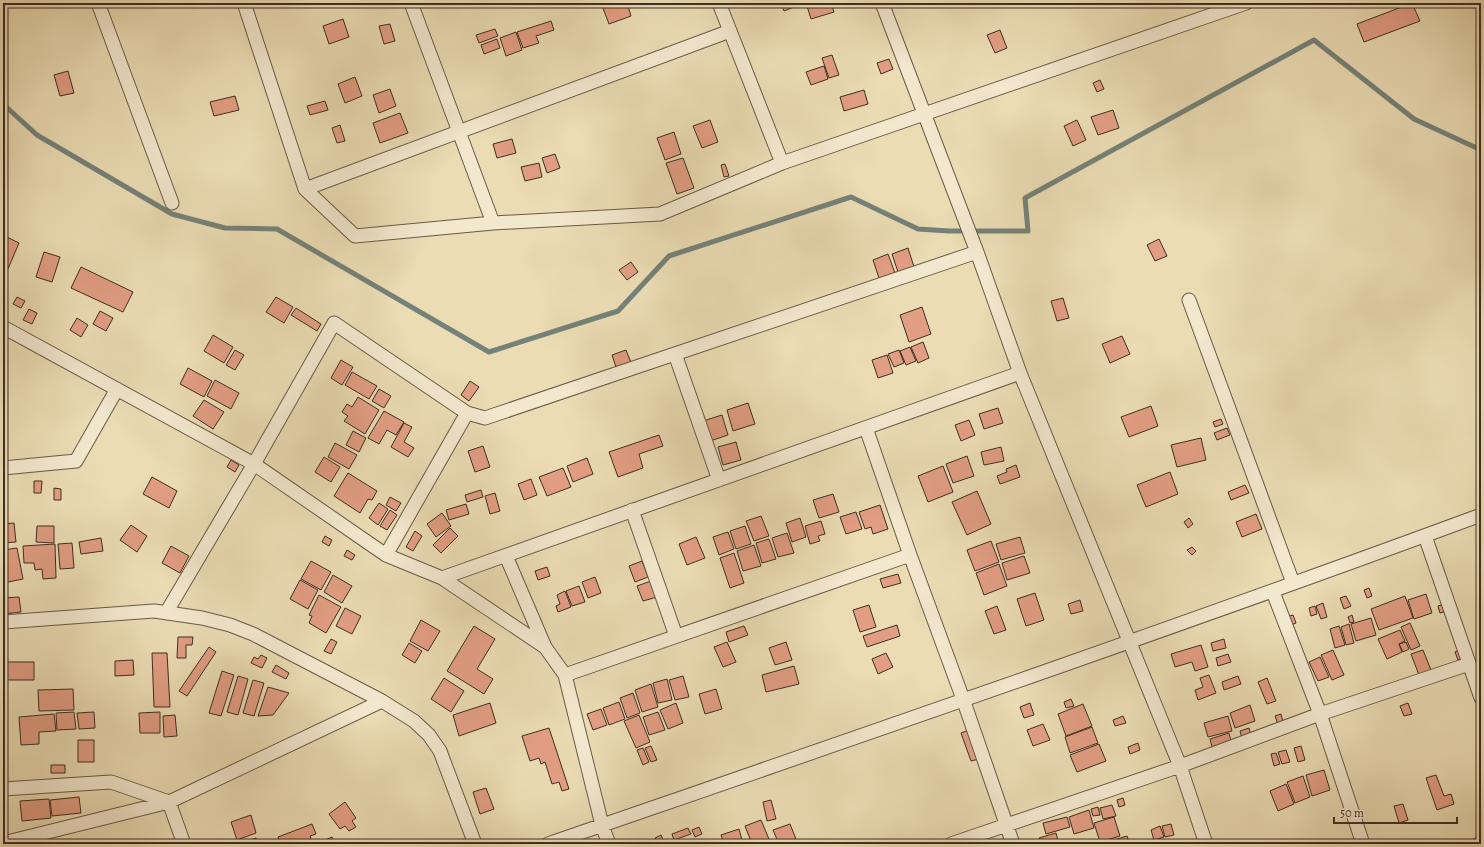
<svg xmlns="http://www.w3.org/2000/svg" width="1484" height="847" font-family="Alegreya,serif">
  <style>
    .lines { fill: none; stroke-linecap: round; stroke-linejoin: round }
    .stream { stroke: #758279; stroke-width: 5 }
    .building { fill: #e29e83; stroke: #3e2e21 }
    .minor-casing { stroke: #695a46; stroke-width: 15 }
    .minor { stroke: #f2e8ce; stroke-width: 13 }
  </style>
  <rect width="100%" height="100%" fill="#ebdcb4"/>
  <filter id="stains"><feTurbulence type="fractalNoise" baseFrequency=".005" numOctaves="4"/><feColorMatrix values="0 0 0 0 .2 0 0 0 0 .09 0 0 0 0 .02 0 0 0 .5 -.17"/></filter>
  <radialGradient id="worn" r=".72"><stop offset=".6" stop-color="#630" stop-opacity="0"/><stop offset="1" stop-color="#630" stop-opacity=".3"/></radialGradient>
  <g class="lines">
    <path class="stream" d="M3 104 37 135 172 214 225 228 277 229 489 352 618 311 669 256 851 197 918 229 949 231H1028L1025 198 1314 40 1414 119 1481 150"/>
  </g>
  <path class="building" d="M601 3H627L631 16 609 24Z
    M781 3H801V4L784 11Z
    M816 3H831L834 12 811 19 807 6Z
    M1412 3 1420 21 1364 42 1357 24Z
    M343 19 349 37 329 44 323 26Z
    M551 21 554 30 536 36 539 43 523 48 517 32Z
    M390 24 395 41 384 44 379 26Z
    M495 29 498 36 479 43 476 35Z
    M1000 30 1007 48 995 53 987 35Z
    M516 32 522 50 506 56 500 38Z
    M497 39 500 48 484 54 481 45Z
    M832 55 839 75 829 78 822 58Z
    M889 59 893 69 881 74 877 63Z
    M824 66 828 79 811 85 806 72Z
    M68 71 74 93 60 96 54 75Z
    M355 77 362 96 345 103 338 84Z
    M1100 80 1104 89 1097 92 1093 83Z
    M390 89 396 106 379 113 373 95Z
    M864 90 868 104 844 111 840 97Z
    M235 96 239 110 214 116 210 102Z
    M325 101 328 110 310 115 307 106Z
    M1113 110 1119 128 1098 135 1091 117Z
    M400 113 408 133 380 143 373 123Z
    M710 120 718 142 702 148 693 126Z
    M1077 120 1086 140 1073 146 1064 126Z
    M340 125 345 141 337 143 332 128Z
    M674 132 681 154 665 160 657 138Z
    M512 139 516 153 497 158 493 144Z
    M555 154 560 168 547 173 542 158Z
    M683 158 694 188 677 194 666 163Z
    M539 163 542 177 525 181 521 167Z
    M725 164 729 176 724 177 721 165Z
    M3 235 19 243 8 269 3 267Z
    M1159 239 1167 256 1155 261 1147 245Z
    M908 248 914 267 898 272 892 254Z
    M44 252 60 257 52 282 36 277Z
    M888 254 895 273 879 278 873 260Z
    M631 262 638 272 627 280 619 270Z
    M81 267 133 292 123 312 71 288Z
    M17 297 25 301 21 308 13 304Z
    M276 297 293 307 284 323 266 312Z
    M1063 298 1069 318 1057 321 1051 301Z
    M922 307 931 334 909 342 900 315Z
    M296 308 321 324 317 331 291 315Z
    M29 309 37 313 32 324 23 320Z
    M100 311 113 318 106 331 93 324Z
    M77 318 88 325 81 337 70 330Z
    M213 335 233 347 224 363 204 351Z
    M1122 336 1130 354 1110 363 1102 344Z
    M923 342 929 358 918 363 911 347Z
    M910 347 916 361 906 365 900 351Z
    M235 350 244 355 235 370 226 365Z
    M626 350 632 365 617 370 612 355Z
    M899 350 904 363 894 367 888 354Z
    M887 355 893 373 878 378 872 360Z
    M341 360 353 367 342 385 331 378Z
    M188 368 212 381 204 397 180 384Z
    M352 372 377 386 369 399 345 385Z
    M215 380 239 393 231 409 207 396Z
    M470 381 479 387 469 401 461 395Z
    M379 389 391 396 384 408 372 401Z
    M358 397 379 410 365 434 344 421 348 416 342 412 347 404 352 407Z
    M204 400 224 412 213 429 193 416Z
    M748 403 755 424 733 431 727 410Z
    M1151 406 1158 426 1129 437 1121 417Z
    M998 408 1003 423 984 429 979 414Z
    M384 411 404 422 396 435 387 430 379 444 368 438Z
    M722 415 728 435 710 441 703 421Z
    M1221 419 1223 424 1215 427 1213 422Z
    M969 420 975 435 961 441 955 425Z
    M404 423 412 427 404 442 414 448 408 457 391 447Z
    M1227 428 1230 435 1217 440 1214 433Z
    M353 431 366 438 359 452 346 445Z
    M659 435 663 446 639 454 643 468 618 477 609 452Z
    M1201 438 1206 460 1177 467 1171 445Z
    M736 442 741 460 723 465 718 447Z
    M335 443 357 455 349 469 328 457Z
    M483 446 490 467 475 472 468 451Z
    M1001 447 1004 461 984 465 981 452Z
    M967 456 974 476 953 483 946 464Z
    M324 457 340 467 331 482 315 472Z
    M587 458 593 474 573 482 567 466Z
    M231 460 239 465 235 472 227 467Z
    M1016 465 1020 477 1000 484 997 476 1007 472 1006 469Z
    M943 466 953 492 928 502 918 476Z
    M563 468 571 487 547 496 539 477Z
    M1170 472 1178 494 1146 507 1137 485Z
    M348 473 377 491 372 500 368 499 360 513 334 496Z
    M152 477 177 491 169 508 143 494Z
    M531 479 537 495 524 500 518 484Z
    M34 481H42L41 493H34Z
    M1245 485 1249 493 1231 500 1228 492Z
    M54 488 61 489V500H54Z
    M481 490 483 497 467 502 465 495Z
    M977 491 991 524 967 535 952 502Z
    M495 493 500 511 490 514 485 496Z
    M833 494 839 512 819 518 813 500Z
    M390 497 401 503 396 511 386 505Z
    M379 503 388 509 378 525 369 518Z
    M466 504 469 514 449 520 446 510Z
    M880 505 888 529 873 534 871 527 865 529 859 512Z
    M390 510 397 515 387 530 380 526Z
    M856 512 862 529 846 534 840 517Z
    M442 513 451 526 436 537 427 524Z
    M1256 514 1262 529 1242 537 1236 522Z
    M761 516 769 536 754 541 746 521Z
    M800 518 806 537 792 542 786 523Z
    M1189 518 1193 524 1188 528 1184 522Z
    M821 521 825 534 818 536 820 541 810 544 805 526Z
    M14 523 16 542 3 543V524Z
    M131 525 147 536 137 552 120 540Z
    M37 526H54V543L36 542Z
    M745 526 751 544 736 549 730 531Z
    M450 528 458 536 441 553 433 545Z
    M415 531 422 536 413 551 406 547Z
    M728 532 734 549 719 555 713 537Z
    M787 533 794 553 778 557 772 538Z
    M325 536 332 540 329 546 322 542Z
    M696 537 705 558 687 565 679 544Z
    M1020 537 1025 553 1001 560 996 544Z
    M101 538 103 551 81 554 79 542Z
    M769 539 776 559 762 563 756 543Z
    M991 541 999 562 975 571 967 550Z
    M72 543 74 568 60 569 58 544Z
    M55 544 56 578 43 579 42 569 35 570 34 563H24L23 546Z
    M754 545 761 566 743 571 737 551Z
    M171 546 189 556 180 573 162 563Z
    M1192 547 1196 551 1192 555 1187 550Z
    M17 548 23 579 3 583V550Z
    M347 550 355 555 352 560 344 556Z
    M734 553 744 583 730 588 720 558Z
    M1024 556 1030 573 1007 580 1002 563Z
    M311 561 331 572 321 590 301 579Z
    M642 561 648 577 635 582 629 566Z
    M999 564 1007 586 984 595 976 573Z
    M547 567 550 576 538 580 535 571Z
    M898 574 901 583 883 588 880 579Z
    M333 575 352 586 342 603 324 592Z
    M595 577 601 593 588 598 582 582Z
    M300 580 318 590 308 609 290 599Z
    M651 581 657 597 643 601 637 586Z
    M579 586 585 602 572 606 566 591Z
    M1369 588 1372 596 1367 598 1364 590Z
    M565 591 571 607 558 612 556 606 560 604 557 595Z
    M1035 593 1044 620 1026 626 1017 599Z
    M1426 594 1432 613 1414 619 1408 600Z
    M319 595 341 607 326 633 309 623 312 616 309 615Z
    M1346 596 1351 606 1344 609 1340 598Z
    M1405 596 1413 618 1379 630 1371 609Z
    M19 597 21 612 3 614V598Z
    M1080 600 1083 611 1071 614 1068 604Z
    M1323 603 1327 617 1321 619 1316 606Z
    M1445 604 1447 611 1440 613 1438 606Z
    M869 605 876 627 860 632 853 610Z
    M997 606 1006 630 994 634 985 611Z
    M1315 606 1317 614 1311 616 1309 608Z
    M345 608 361 616 352 634 336 626Z
    M1293 615 1296 623 1289 626 1286 617Z
    M1352 615 1354 622 1350 623 1348 617Z
    M1371 618 1376 635 1356 641 1351 624Z
    M421 620 440 631 428 651 410 641Z
    M1410 623 1420 646 1411 650 1401 627Z
    M1349 624 1354 643 1346 645 1341 627Z
    M897 625 900 636 867 647 863 636Z
    M474 626 495 639 477 669 493 679 484 694 447 671Z
    M744 626 748 635 729 642 726 632Z
    M1339 626 1345 645 1335 648 1330 629Z
    M1400 630 1405 641 1399 644 1402 652 1387 659 1378 639Z
    M178 637H193L192 645H186V658H177Z
    M331 639 337 642 331 654 324 651Z
    M1224 639 1226 648 1213 651 1211 643Z
    M727 642 736 662 723 667 714 647Z
    M786 642 792 660 775 665 769 648Z
    M1406 642 1409 649 1403 652 1399 644Z
    M409 643 422 651 415 663 402 655Z
    M1201 645 1208 667 1195 671 1192 662 1175 667 1171 654Z
    M209 647 216 652 187 696 179 691Z
    M1461 649 1464 657 1458 660 1455 652Z
    M1333 650 1344 675 1332 680 1321 655Z
    M1423 650 1431 670 1419 675 1411 654Z
    M152 653H167L170 707H154Z
    M886 653 893 667 878 674 872 659Z
    M1228 654 1231 662 1218 666 1216 658Z
    M261 655 267 658 262 668 251 663 254 657 258 659Z
    M1320 657 1329 677 1318 681 1309 662Z
    M133 660 134 675 115 676V661Z
    M3 662H34V680H3Z
    M276 665 289 673 286 679 272 672Z
    M794 666 799 684 766 692 762 675Z
    M222 671 234 675 221 716 209 713Z
    M1209 675 1216 693 1198 700 1195 690 1203 687 1200 678Z
    M238 676 248 679 238 715 227 712Z
    M683 676 689 697 675 700 669 680Z
    M1238 676 1241 684 1224 690 1222 682Z
    M444 678 464 691 451 712 431 699Z
    M1267 678 1276 701 1267 704 1258 682Z
    M667 679 672 700 658 703 653 683Z
    M253 680 264 683 254 716 243 713Z
    M651 684 658 707 642 712 635 690Z
    M268 687 289 693 273 715 258 716Z
    M73 689 74 710 39 711 38 690Z
    M716 689 722 709 705 714 699 694Z
    M633 693 640 713 627 718 620 698Z
    M1071 699 1074 706 1066 708 1064 702Z
    M619 702 625 719 609 725 603 708Z
    M490 703 496 723 459 736 453 715Z
    M676 703 683 723 668 729 660 710Z
    M1030 703 1034 715 1024 718 1020 707Z
    M1408 703 1412 714 1404 716 1400 706Z
    M1083 704 1092 726 1066 736 1058 714Z
    M1250 705 1255 721 1235 728 1230 713Z
    M601 709 607 725 593 730 587 714Z
    M74 712 76 729 57 730 56 713Z
    M94 712 95 728 79 729 77 713Z
    M160 712V733H140L139 713Z
    M658 712 665 730 649 735 643 717Z
    M54 714 56 731 39 732V744L21 745 19 717Z
    M1281 714 1283 722 1278 724 1275 716Z
    M175 715 177 736 164 737 163 716Z
    M639 715 650 742 636 748 624 721Z
    M1123 716 1126 723 1115 726 1113 720Z
    M1228 716 1232 731 1208 737 1204 723Z
    M1043 724 1050 740 1033 746 1027 730Z
    M1092 727 1098 743 1070 753 1065 737Z
    M549 728 569 789 562 791 559 782 552 784 545 762 541 764 539 758 530 761 522 736Z
    M1249 728 1251 735 1242 738 1240 731Z
    M969 730 979 759 971 761 961 733Z
    M1229 733 1231 741 1212 747 1210 739Z
    M78 740H94V762H78Z
    M1138 743 1140 750 1130 754 1128 747Z
    M1099 744 1106 761 1077 772 1070 755Z
    M651 746 657 760 651 762 645 748Z
    M1301 746 1305 760 1298 762 1294 748Z
    M643 748 649 762 643 765 637 750Z
    M1286 750 1290 762 1282 764 1278 752Z
    M1276 753 1280 764 1274 766 1271 754Z
    M51 765H65V773H51Z
    M1324 770 1330 790 1312 796 1306 775Z
    M1436 775 1444 796 1451 794 1454 804 1437 810 1426 778Z
    M1303 776 1310 797 1295 803 1287 782Z
    M1286 784 1294 804 1278 811 1270 791Z
    M486 788 494 809 480 814 473 792Z
    M79 797 81 813 52 816 50 800Z
    M1123 798 1125 805 1119 807 1117 800Z
    M49 799 51 818 22 821 20 801Z
    M771 800 776 819 767 821 763 802Z
    M345 802 356 818 352 821 356 827 349 831 345 826 340 829 329 814Z
    M1403 804 1408 820 1399 823 1394 806Z
    M1112 805 1116 816 1103 819 1100 808Z
    M1098 807 1100 815 1093 816 1091 809Z
    M1089 810 1094 828 1074 834 1069 817Z
    M251 815 256 833 237 840 231 822Z
    M1067 817 1070 827 1046 834 1043 823Z
    M1114 817 1120 836 1100 842 1094 823Z
    M761 820 771 844H752L745 826Z
    M312 824 316 834 310 836 313 844H281L278 837Z
    M790 824 796 839 779 844 773 830Z
    M1171 824 1174 835 1165 837 1162 826Z
    M1160 826 1164 837 1154 840 1151 830Z
    M699 827 702 834 695 837 692 830Z
    M688 828 691 834 674 840 672 834Z
    M739 829 743 844H724L721 835Z
    M1056 833 1059 844H1041L1039 838Z
    M661 835 665 844H658L655 838Z
    M1127 836 1130 844H1101Z
    M332 837 335 843 324 844 323 841Z
    M256 838 258 844H238Z
    M702 839 704 844H696L695 842Z"/>
  <g class="lines">
    <g class="minor-casing">
      <path id="minor" d="M98 3 172 203
        M244 3 305 189 730 31
        M411 3 493 223
        M719 3 782 163
        M882 3 977 252 1020 373 1180 766 1206 844
        M305 189 355 236 493 223 660 214 782 163 1246 3
        M1189 300 1293 583
        M3 327 254 464 386 555 442 578 545 647
        M675 354 719 480
        M866 428 910 555 963 699 1013 844
        M3 468 76 461 117 389
        M632 510 676 636
        M1425 536 1481 698
        M386 555 467 413
        M506 556 545 647 565 675
        M442 578 1020 373
        M1273 592 1320 714 1363 844
        M166 613 254 464 334 323 467 413 485 418 977 252
        M3 622 154 611 202 618 230 625 253 634 382 701 414 721 429 735 440 751 475 844
        M3 789 111 782 169 802 184 844
        M3 843 169 802 382 701
        M548 844C860 736 1172 629 1481 515
        M609 844 602 825 565 675 910 555
        M951 844 1180 766 1320 714 1469 664
        M1479 844 1481 843"/>
    </g>
    <use href="#minor" class="minor"/>
  </g>
  <rect width="1484" height="847" fill="none" stroke="#ebdcb4" stroke-width="16"/>
  <rect x="4" y="4" width="1476" height="839" fill="none" stroke="#3e2e21" stroke-width="2"/>
  <rect x="8" y="8" width="1468" height="831" fill="none" stroke="#3e2e21"/>
  <path d="M1334 817v6h123v-6" fill="none" stroke="#3e2e21" stroke-width="2"/>
  <text x="1340" y="817" font-size="12" fill="#3e2e21" stroke="#f2e8ce" stroke-width="3" paint-order="stroke">50 m</text>
  <rect width="100%" height="100%" filter="url(#stains)"/>
  <rect width="100%" height="100%" fill="url(#worn)"/>
</svg>
